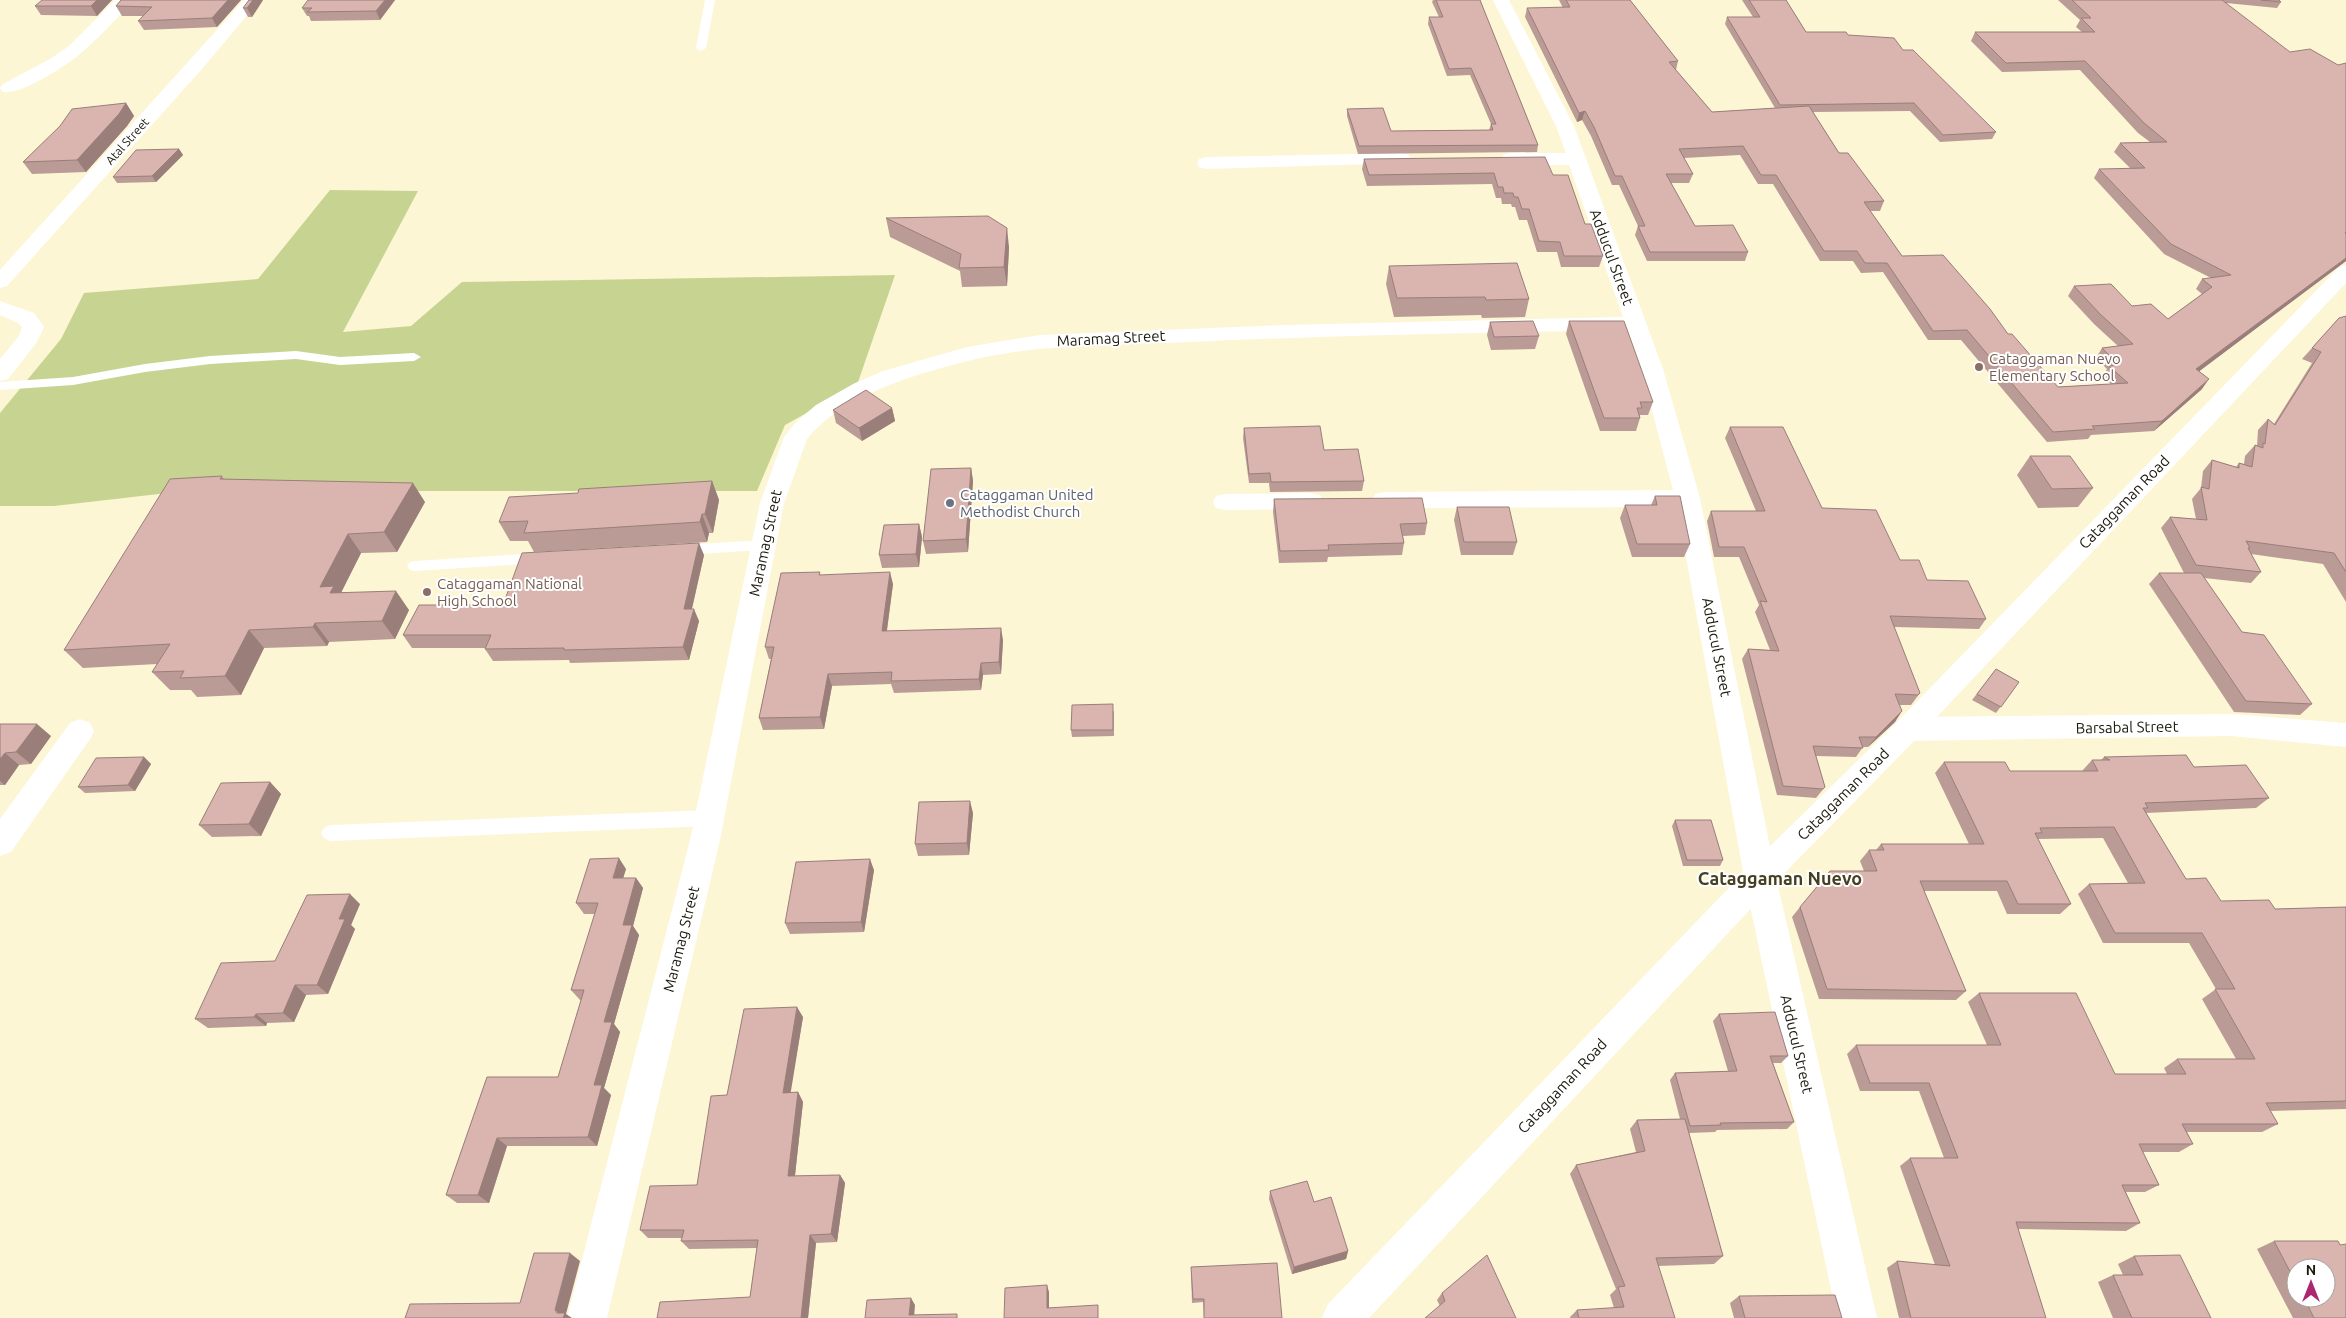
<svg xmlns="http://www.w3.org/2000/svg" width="2346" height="1318" font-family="Ubuntu,sans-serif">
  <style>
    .green { fill: #c7d491 }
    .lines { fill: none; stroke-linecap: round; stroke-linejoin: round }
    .lane { fill: #fff; fill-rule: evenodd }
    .street { fill: #fff; fill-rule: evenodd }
    .secondary { fill: #fff; fill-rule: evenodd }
    .wall { fill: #bb9b96; fill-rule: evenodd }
    .shaded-wall { fill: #997e7a }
    .building { fill: #dab4af; stroke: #997e7a }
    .education-dot { fill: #8d6e63; stroke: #fff; stroke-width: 2 }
    .worship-dot { fill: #6b7280; stroke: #fff; stroke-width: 2 }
    .labels { text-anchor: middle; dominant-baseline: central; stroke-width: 4; stroke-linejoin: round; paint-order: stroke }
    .far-street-label { font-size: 12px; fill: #1c1a0e; stroke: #fff }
    .street-label { font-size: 15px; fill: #1c1a0e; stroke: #fff }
    .education-label { font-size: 15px; fill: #785e54; stroke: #fff; text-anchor: start }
    .worship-label { font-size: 15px; fill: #5b616d; stroke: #fff; text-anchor: start }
    .quarter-label { font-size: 18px; font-weight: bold; fill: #464023; stroke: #fff }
  </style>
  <rect width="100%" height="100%" fill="#fcf6d4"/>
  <path class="green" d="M330 190 418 191 343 332 411 326 462 282 895 275 857 385 785 425 757 491H185L54 506H0V413L61 339 84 293 258 279Z"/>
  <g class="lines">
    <path class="lane" d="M705 0H715L706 48 701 51 696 48Z
      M296 351 340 357 414 353 421 357 414 361 340 365 296 359 210 364 145 372 73 385 0 390V382L73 377 145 364 210 356Z
      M764 540 769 541 772 545 769 549 764 550 680 555 675 554 672 550 675 546 680 545Z
      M540 553 545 554 548 558 545 562 540 563 415 571 410 570 407 566 410 562 415 561Z
      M709 810 715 813 718 818 715 823 709 826 330 841 324 838 321 833 324 828 330 825Z"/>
    <path class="street" d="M115 0H132C121 16 96 40 81 53 68 65 19 96 3 92L0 88 3 84 50 59 69 46Z
      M244 0H260L202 69 7 286 0 288V270Z
      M1493 0H1509L1574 126 1663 369 1700 498 1776 877 1877 1318H1837L1744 877 1677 507 1384 508 1375 506 1372 500 1375 494 1384 492 1673 490 1641 369 1627 330C1482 333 1337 335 1191 342 1117 345 1040 343 968 361 916 374 842 395 807 439L784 503 720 840 607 1318H567L690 840 760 503 784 437 796 422 816 405 855 383 883 371 967 347 1040 335 1285 325 1623 317 1569 165H1510L1503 163 1501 159 1503 155 1510 153H1566L1556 126Z
      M1402 153 1409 155 1411 159 1409 163 1206 169 1199 167 1197 163 1199 159 1206 157Z
      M0 301 34 313 44 327 37 342 8 379 0 381V359L19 336 22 327 18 323 0 315Z
      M1311 493 1320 495 1323 501 1320 507 1311 509 1225 510 1216 508 1213 502 1216 496 1225 494Z
      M2231 714 2346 723V747L2231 736 1908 741 1898 737 1894 729 1898 721 1908 717Z
      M80 719 90 723 94 731 90 739 11 852 0 856V819L70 723Z"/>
    <path class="secondary" d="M2346 265V283L1918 737 1771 887 1369 1318H1322L1328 1304 1749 867 1898 721 2339 267Z"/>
  </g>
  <path class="wall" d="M112 0 97 16 41 15 35 6Z
    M121 0H241L217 27 144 30 138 21 143 16H122L116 6Z
    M249 0H263L252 17H248L243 8Z
    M395 0 380 20 311 21 309 16H307L302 8Z
    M1433 0H1480L1538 145 1537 152 1358 154 1347 116V109L1391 131 1489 130 1491 124 1470 75 1447 76 1428 24 1429 17H1439L1432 2Z
    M1559 0H1630L1678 61 1676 70 1712 112 1775 108 1725 24 1727 17H1753L1742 0H1786L1806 32 1848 35 1903 50 1996 132 1992 139 1940 142 1910 111 1813 112 1839 153 1884 201 1880 211H1870L1902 256 2008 334 2058 387 2111 384 2103 376 2107 369 2096 358 2102 348 2118 346 2094 324 2068 296 2074 286 2168 319 2202 294 2196 289 2202 279 2211 278 2164 254 2094 178 2099 169H2131L2114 152 2120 143 2150 142 2138 133 2080 70 2002 72 1971 41 1975 32H2082L2076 27 2080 20 2058 0H2279L2281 2 2277 8 2226 3 2346 234V261L2199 371 2202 389 2154 431 2091 435 2088 439 2047 442 1961 340H1928L1883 272 1861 273 1853 261H1820L1773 184H1758L1740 155 1684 158 1693 174 1689 183H1671L1695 226 1748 252 1745 261H1647L1635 235 1638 226 1619 185H1612L1591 136 1582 120 1577 122 1525 17 1527 8H1563Z
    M126 103 134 116 127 126 86 172 32 174 23 162Z
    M179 149 183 155 156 182 117 183 113 177Z
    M1364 159 1553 175 1585 224 1603 256 1599 267H1561L1557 252H1537L1527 220H1519L1515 207H1512L1511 204H1502L1501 198H1496L1492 184 1367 186 1362 169Z
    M886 218 1009 247 1007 286 962 287 960 271 890 237Z
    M1389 266 1529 299 1525 317 1482 318 1481 315 1394 317 1386 284Z
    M2339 318 2346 436V602L2323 564 2251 554 2261 572 2251 583 2204 578 2242 632 2312 704 2300 715 2234 712 2149 584 2159 573H2184L2161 528 2170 517 2196 519 2192 499 2201 488 2203 471 2212 460 2236 467 2239 463 2244 464 2245 456 2255 445 2257 446 2258 430 2268 419 2274 424 2312 363 2302 359 2312 348Z
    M1569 321 1653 402 1648 415H1640V418L1636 431H1600L1566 334Z
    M1490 322 1539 336 1535 349 1491 350 1487 335Z
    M892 408 895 421 862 441 836 423 833 410Z
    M1730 427 1822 508 1900 560 1927 580 1986 619 1979 629 1894 627 1920 693 1911 705H1899L1895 722 1868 747H1863L1856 757 1816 756 1825 787 1816 798 1777 795 1742 659 1748 649 1770 650 1755 612 1759 605 1739 557H1714L1707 521 1711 511H1756L1725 438Z
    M1244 428 1324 450 1364 481 1362 491 1270 492 1269 483H1249L1243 438Z
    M2030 456 2093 488 2078 507 2038 508 2017 475Z
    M971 468 973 481 968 552 926 554 923 541Z
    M222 476 224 479 425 502 397 552 361 553 341 592 409 610 395 639 329 642 327 646 264 648 241 695 197 697 191 690H170L152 672 157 664 83 668 64 650Z
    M712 481 719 500 713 533H709L707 542 534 552 528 541H510L499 522 578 493Z
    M1655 496 1690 544 1684 557H1632L1620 518 1625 505H1651Z
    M1274 499 1427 523 1425 535 1403 536 1404 543 1402 555 1328 557 1327 562 1279 563 1273 512Z
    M1457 507 1517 542 1513 555H1461L1454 520Z
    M919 524 922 537 919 567 882 568 879 555Z
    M704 555 692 609 699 621 689 660 570 663 569 660 493 661 485 649V648H412L403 635 503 605Z
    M820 575 893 584 887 631 1003 640 1001 674 983 675 981 690 894 693 891 684 832 686 824 729 763 730 759 718 771 659H769L765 647Z
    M1996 669 2019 682 1996 713 1972 700Z
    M1114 711V736L1072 737 1071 730Z
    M0 724 51 736 31 764 19 765 5 785H0Z
    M144 757 151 764 135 791 85 793 78 787Z
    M2104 757 2194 767 2269 798 2256 808 2146 813 2186 879 2221 901 2275 909 2346 907V1109L2270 1111 2278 1124 2262 1132H2187L2193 1144 2179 1152H2143L2159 1185 2145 1192H2126L2140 1223 2126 1231 2018 1229 2046 1318H1899L1887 1268 1897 1261 1935 1265 1900 1166 1910 1158H1944L1919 1091H1860L1847 1054 1856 1045H1987L1968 1002 1979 993 2115 1074H2167L2164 1068 2177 1059H2236L2202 999 2216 989 2189 943H2103L2078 894 2089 884 2128 883 2103 838 2038 839 2071 904 2060 914H2007L1997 891H1924L1966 991 1956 1000 1819 999 1792 917 1800 907 1864 871 1860 861 1869 850H1876L1881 844H1969L1935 773 1944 762 2010 771H2082L2092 760H2101Z
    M270 782 281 794 261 836 212 837 199 825Z
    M973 813 969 855 918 856 915 844Z
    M1675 820 1723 860 1720 866H1683L1672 826Z
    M626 869 623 878H636L643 888 633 926 639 935 614 1024 620 1032 604 1088 611 1095 597 1146H507L489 1203H457L446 1195 487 1077H558L581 1000H580L571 990 595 914H584L576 903Z
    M874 870 864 932 790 934 785 923Z
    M360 904 351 925 355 929 328 994 306 995 294 1022 267 1023 266 1026 208 1028 195 1019 275 961Z
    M1719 1014 1788 1056 1781 1063H1773L1794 1122 1787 1129 1717 1130 1715 1132 1689 1133 1723 1256 1714 1264 1658 1266 1675 1318H1570V1317L1577 1310 1614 1308 1610 1295 1616 1289 1570 1174 1576 1165 1636 1152 1630 1129 1637 1120 1680 1119 1670 1080 1675 1073 1728 1071 1713 1021Z
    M803 1017 790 1092H798L803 1102 795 1176 840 1175 845 1183 837 1242 816 1243 808 1318H657L750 1297 757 1248 689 1249 681 1241 682 1238H648L640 1230 697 1185 727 1095Z
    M1270 1191 1314 1202 1348 1251 1346 1259 1292 1274 1269 1199Z
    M2274 1241 2346 1318H2293L2257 1249ZM2296 1268 2326 1298H2296Z
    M2134 1256 2211 1318H2113L2098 1282 2113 1275H2123L2118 1264Z
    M1191 1271 1282 1318H1204L1203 1302 1192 1303Z
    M1442 1293 1516 1318 1440 1306 1437 1300Z
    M1739 1296 1842 1318H1734L1730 1303Z"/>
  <path class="shaded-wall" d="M97 0H112L97 16 91 6Z
    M228 0H241L217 27 212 18Z
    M253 0H263L252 17 247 8Z
    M385 0H395L380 20 376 11Z
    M126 103 134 116 127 126 86 172 77 160Z
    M1585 111 1582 120 1577 122 1579 113Z
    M179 149 183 155 156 182 152 176Z
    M1007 228 1009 247 1007 286 1004 267Z
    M2346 258V261L2189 379 2196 369Z
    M2209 379 2202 389 2154 431 2162 421Z
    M892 408 895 421 862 441 859 428Z
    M971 468 973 481 968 552 966 539Z
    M712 481 719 500 713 533 705 514Z
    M413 483 425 502 397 552 384 532Z
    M702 514 709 533 707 542 700 522Z
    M919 524 922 537 919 567 916 554Z
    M348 534 361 553 340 595 347 605 320 587Z
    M699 543 704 555 689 621 684 609Z
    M890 572 893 584 885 643 882 631Z
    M396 591 409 610 395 639 382 621Z
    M694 609 699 621 689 660 683 647Z
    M315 623 329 642 327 646 313 627Z
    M1001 628 1003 640 1001 674 999 662Z
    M249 630 264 648 241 695 225 676Z
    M981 663 983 675 981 690 979 679Z
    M828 674 832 686 824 729 820 717Z
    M1902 711 1895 722 1868 747 1876 737Z
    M37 724 51 736 31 764 16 752Z
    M5 753 19 765 5 785 0 781V759Z
    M144 757 151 764 135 791 128 785Z
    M270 782 281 794 261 836 249 824Z
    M970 801 973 813 969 855 967 843Z
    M619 858 626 869 620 888 613 878Z
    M870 859 874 870 864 932 861 922Z
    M636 878 643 888 633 926 639 935 614 1024 620 1032 604 1088 611 1095 597 1146 588 1137 594 1085 604 1022 623 925Z
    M350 894 360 904 351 925 355 929 328 994 317 985 339 919Z
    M295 985 306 995 294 1022 283 1013Z
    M797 1007 803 1017 789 1103 783 1093Z
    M256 1014 267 1023 266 1026 254 1017Z
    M798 1092 803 1102 794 1184 788 1176Z
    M497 1138 507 1146 489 1203 478 1195Z
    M840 1175 845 1183 837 1242 831 1234Z
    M810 1235 816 1243 808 1318H801Z
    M1348 1251 1346 1259 1292 1274 1294 1267Z
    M570 1253 580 1261 566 1314 572 1318H563L555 1310Z
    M1047 1285 1049 1292V1315L1047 1308Z
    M911 1298 915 1305 914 1318 909 1315Z"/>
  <path class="building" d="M42 0H97L91 6H35Z
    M121 0H228L212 18 138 21 152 7 116 6Z
    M249 0H253L247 8H243Z
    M308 0H385L376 11 307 12 312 8H302Z
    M1436 0H1480L1538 145 1359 146 1347 109 1383 108 1391 131 1493 130 1491 124H1496L1471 68 1449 69 1429 17H1443Z
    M1566 0H1630L1678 61 1669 62 1712 112 1809 106 1839 153H1848L1884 201 1864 202 1902 256 1943 255 1990 309 2008 334H2012L2058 387 2128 383 2109 366 2119 365 2102 348 2133 344 2100 314 2074 286 2111 284 2132 306 2151 304 2168 319 2212 287 2202 279 2231 275 2171 244 2099 169 2145 168 2120 143 2167 142 2144 123 2085 61 2006 63 1975 32H2095L2081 18H2091L2072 0H2222L2290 52 2310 49 2338 65 2346 63V232L2345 233 2346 234V258L2196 369 2209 379 2162 421 2092 426 2095 429 2053 432 1967 330 1933 331 1887 263H1865L1857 251H1824L1776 175H1761L1743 146 1679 149 1693 174H1666L1695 226 1733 225 1748 252H1650L1638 226H1645L1622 176H1615L1594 127 1585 111 1579 113 1527 8 1570 7Z
    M1749 0H1786L1806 32H1846L1848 35 1894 38 1903 50H1913L1996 132 1943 135 1914 103 1780 105 1727 17H1760Z
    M2261 0H2279L2281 2Z
    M126 103 119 114 77 160 23 162 60 126 72 109Z
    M179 149 152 176 113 177 136 150Z
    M1545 157 1553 175H1568L1585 224H1591L1603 256H1564L1560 242 1539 241 1529 209H1522L1518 197H1514L1513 193H1504L1503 187H1498L1494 173 1369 175 1364 159Z
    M988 216 1007 228 1004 267 959 268 961 254 886 218Z
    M1517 263 1529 299 1486 300 1485 297 1397 298 1389 266Z
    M2346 316V572L2334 553 2246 541 2250 548H2248L2261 572 2196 565 2170 517 2207 520 2201 487 2209 489 2212 460 2239 468V463L2252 467 2255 445 2263 448V443L2265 444 2268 419 2275 425 2321 352 2312 348 2339 318Z
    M1533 321 1539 336 1494 337 1490 322Z
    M1569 321H1624L1653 402H1640L1642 408H1637L1640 418H1604Z
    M866 390 892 408 859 428 833 410Z
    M1320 426 1324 450 1358 449 1364 481 1271 482 1270 473 1249 474 1244 428Z
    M1730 427H1783L1822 508 1876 510 1900 560H1919L1927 580 1968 581 1986 619 1890 616 1920 693 1918 695 1895 694 1902 711 1876 737H1859L1863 748 1813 746 1825 787 1823 789 1783 786 1748 649 1779 651 1760 601 1767 602 1744 547H1719L1711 511H1765Z
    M2030 456H2070L2093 488 2052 489Z
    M971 468 966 539 923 541 931 469Z
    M222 476 220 479 413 483 384 532 348 534 320 587 334 586 330 593 396 591 382 621 315 623 313 627 249 630 225 676 180 678 184 671 152 672 170 644 64 650 170 479Z
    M712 481 705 514H702L700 522 524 533 528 521 499 522 509 497 578 493 579 489Z
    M1655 496H1680L1690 544H1637L1625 505H1657Z
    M1422 498 1427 523 1400 524 1404 543 1328 545 1329 550 1280 551 1274 499Z
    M1457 507H1509L1517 542H1464Z
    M919 524 916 554 879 555 884 525Z
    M699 543 684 609H694L683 647 564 650V648L485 649 491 635H403L419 605H503L522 553Z
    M820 572 819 575 890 572 882 631 1001 628 999 662 981 663 979 679 891 681 892 672 828 674 820 717 759 718 774 647H765L781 573Z
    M2159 573H2201L2242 632 2264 635 2312 704 2246 701Z
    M1996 669 2019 682 2001 707 1977 694Z
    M1113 704V730H1071L1072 705Z
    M0 724H37L16 752 5 753 0 759Z
    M2186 755 2194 767 2246 765 2269 798 2145 803 2148 808H2143L2186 879 2206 878 2221 901 2269 900 2275 909 2346 907V1101L2266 1103 2278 1124H2182L2193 1144H2139L2159 1185H2122L2140 1223 2016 1222 2046 1318H1911L1897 1261 1950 1266 1910 1158H1958L1929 1083H1870L1856 1045H2001L1979 993H2076L2115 1074H2186L2177 1059H2255L2215 989H2235L2202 933H2115L2089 884 2145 883 2114 827 2040 828 2042 833H2035L2071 904H2018L2007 881H1920L1966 991 1827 989 1800 907 1830 871H1877L1869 850H1884L1881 844H1984L1944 762H2005L2010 771H2098L2092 760H2110L2104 757Z
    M144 757 128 785 78 787 96 758Z
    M270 782 249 824 199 825 221 783Z
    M970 801 967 843 915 844 919 802Z
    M1675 820H1711L1723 860H1687Z
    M619 858 613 878H636L623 925H632L604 1022H612L594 1085H602L588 1137 497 1138 478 1195H446L487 1077H558L584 990H571L598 903H576L590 859Z
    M870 859 861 922 785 923 796 862Z
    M350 894 339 919H345L317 985H295L283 1013 256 1014 254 1017 195 1019 221 963 275 961 307 895Z
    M797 1007 783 1093 798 1092 788 1176 840 1175 831 1234 810 1235 801 1318H657L660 1302 750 1297 758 1240 681 1241 684 1230H640L650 1186 697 1185 711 1096 727 1095 744 1009Z
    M1775 1012 1788 1056H1770L1794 1122 1720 1123 1721 1125 1690 1126 1675 1073 1737 1071 1719 1014Z
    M1685 1119 1723 1256 1656 1258 1675 1318H1579L1577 1310 1624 1307 1618 1287 1625 1286 1576 1165 1645 1151 1637 1120Z
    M1307 1181 1314 1202 1331 1197 1348 1251 1294 1267 1270 1191Z
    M2274 1241H2338L2340 1245 2346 1244V1318H2314L2304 1298H2326V1268H2296V1283Z
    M534 1253H570L555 1310 557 1313H565L563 1318H405L410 1304 520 1303Z
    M1487 1255 1516 1318H1425L1445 1301 1442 1293Z
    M2180 1255 2211 1318H2132L2113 1275H2143L2134 1256Z
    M1277 1263 1282 1318H1204V1299H1193L1191 1267Z
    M1047 1285V1308L1098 1305V1318H1004L1005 1288Z
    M1835 1295 1842 1318H1745L1739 1296Z
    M911 1298 909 1315 957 1314V1318H865L867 1300Z"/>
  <g class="education-dot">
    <circle cx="1979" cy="367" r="5"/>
    <circle cx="427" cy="592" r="5"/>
  </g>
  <circle class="worship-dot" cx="950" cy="503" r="5"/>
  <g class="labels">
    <g class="far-street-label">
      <text transform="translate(127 141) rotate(-48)">Atal Street</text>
    </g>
    <g class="street-label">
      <text transform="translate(1612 257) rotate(70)">Adducul Street</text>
      <text transform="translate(1111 338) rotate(-3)">Maramag Street</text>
      <text transform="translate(2124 502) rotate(-46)">Cataggaman Road</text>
      <text transform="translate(765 543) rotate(-78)">Maramag Street</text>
      <text transform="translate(1717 647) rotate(79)">Adducul Street</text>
      <text transform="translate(2127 727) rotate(-1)">Barsabal Street</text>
      <text transform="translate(1843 794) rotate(-45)">Cataggaman Road</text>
      <text transform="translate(681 939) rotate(-76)">Maramag Street</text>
      <text transform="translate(1797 1044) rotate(77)">Adducul Street</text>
      <text transform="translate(1562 1086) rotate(-47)">Cataggaman Road</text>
    </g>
    <g class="education-label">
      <text x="1989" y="358">Cataggaman Nuevo<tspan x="1989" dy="17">Elementary School</tspan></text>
      <text x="437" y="583">Cataggaman National<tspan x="437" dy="17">High School</tspan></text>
    </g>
    <g class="worship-label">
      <text x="960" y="494">Cataggaman United<tspan x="960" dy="17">Methodist Church</tspan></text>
    </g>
    <g class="quarter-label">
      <text x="1780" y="878">Cataggaman Nuevo</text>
    </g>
  </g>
  <g transform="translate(2311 1283)"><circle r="24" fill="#ffffff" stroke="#a4a39f"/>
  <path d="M0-4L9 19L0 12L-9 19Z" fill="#ad276f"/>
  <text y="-8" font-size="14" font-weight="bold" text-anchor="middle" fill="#1c1a0e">N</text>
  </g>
</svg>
